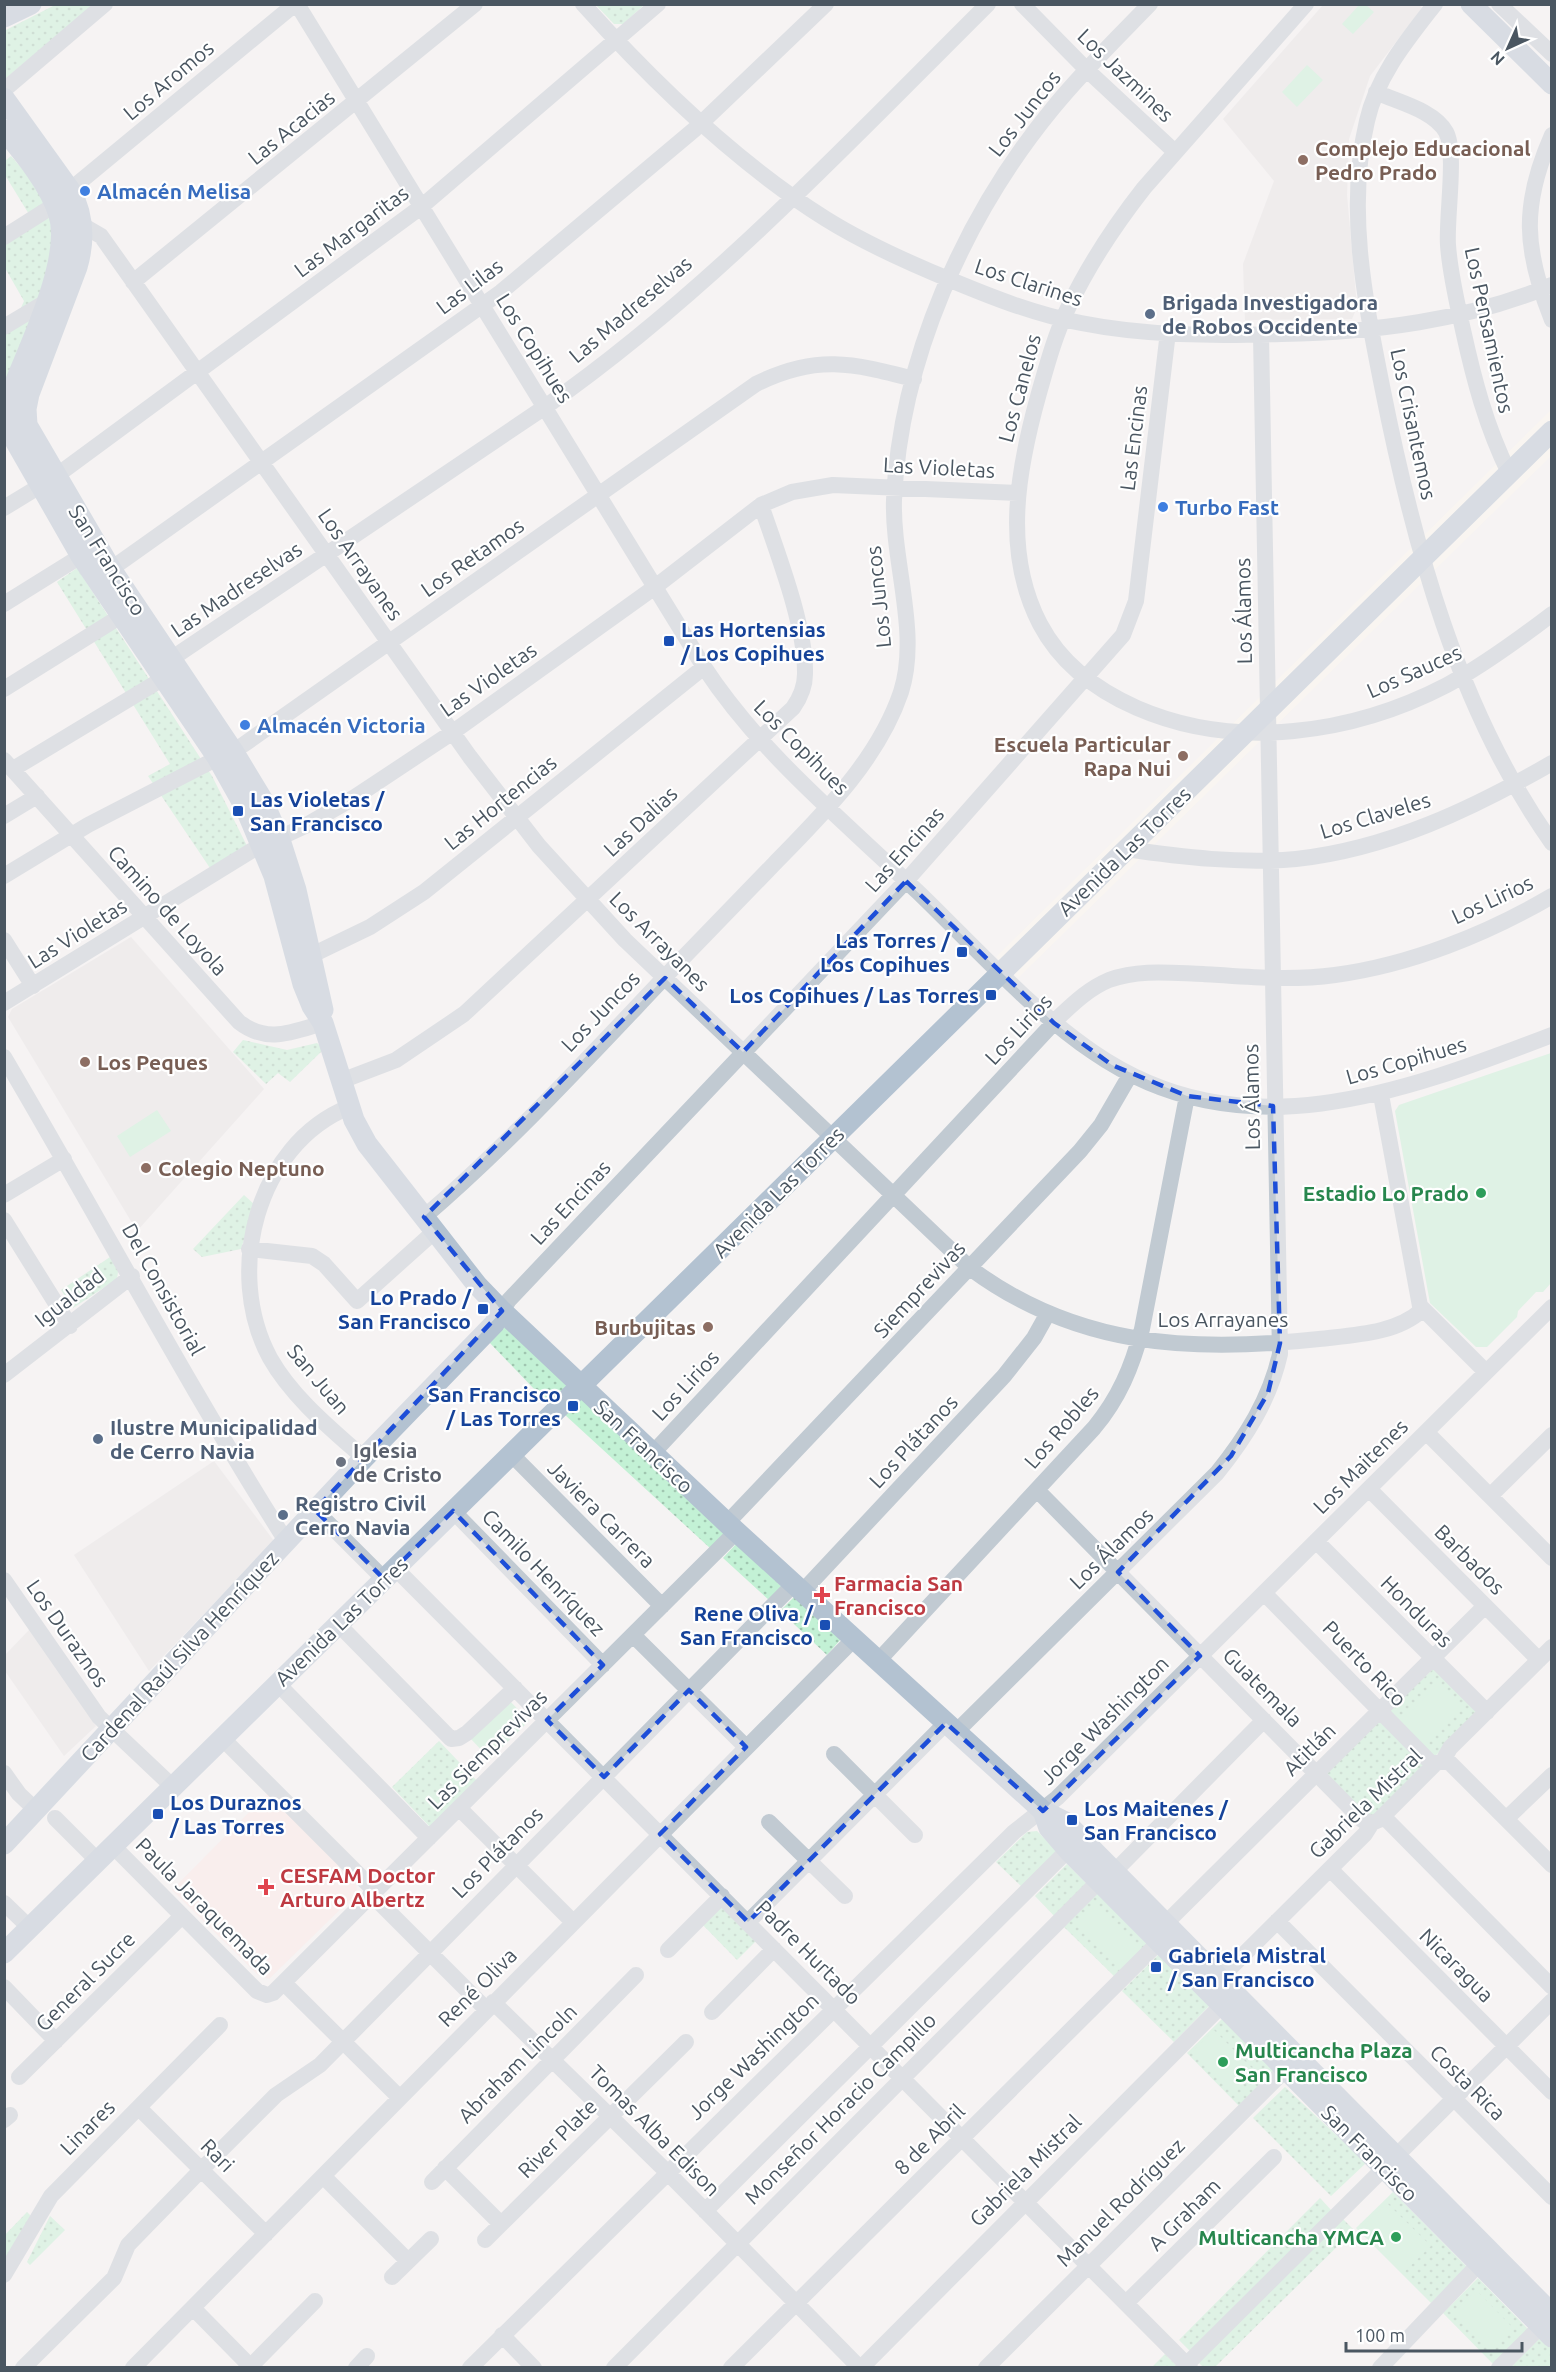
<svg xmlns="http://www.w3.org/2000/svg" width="1556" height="2372" font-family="Ubuntu,sans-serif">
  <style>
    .commercial { fill: #fdf9ef }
    .education { fill: #e6e4e5 }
    .medical { fill: #fce8e6 }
    .grass { fill: url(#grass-dots) }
    .pitch { fill: #c3f1d5 }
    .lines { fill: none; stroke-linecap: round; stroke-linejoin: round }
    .minor { stroke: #c1cad2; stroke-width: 16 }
    .major { stroke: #b3c2d1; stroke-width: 21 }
    .marked { fill: none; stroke: #1d4ed8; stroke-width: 4.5; stroke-dasharray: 12 8; stroke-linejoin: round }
    .education-dot { fill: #8d6e63; stroke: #fff; stroke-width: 2 }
    .shop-dot { fill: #3f7fe0; stroke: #fff; stroke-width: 2 }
    .service-dot { fill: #5c6f8a; stroke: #fff; stroke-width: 2 }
    .transit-dot { fill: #1a4fb4; stroke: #fff; stroke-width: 2 }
    .leisure-dot { fill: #2e9e5b; stroke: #fff; stroke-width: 2 }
    .worship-dot { fill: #6b7280; stroke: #fff; stroke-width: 2 }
    .health-dot { fill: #e0444e; stroke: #fff; stroke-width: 2 }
    .labels { text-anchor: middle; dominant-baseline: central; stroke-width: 4.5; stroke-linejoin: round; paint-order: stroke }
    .street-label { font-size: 21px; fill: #4a5661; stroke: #fff }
    .education-label { font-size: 21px; font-weight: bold; fill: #785e54; stroke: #fff; text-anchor: start }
    .shop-label { font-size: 21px; font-weight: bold; fill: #366cbe; stroke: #fff; text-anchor: start }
    .service-label { font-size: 21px; font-weight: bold; fill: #4e5e75; stroke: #fff; text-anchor: start }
    .transit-label { font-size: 21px; font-weight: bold; fill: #164399; stroke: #fff; text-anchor: start }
    .leisure-label { font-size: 21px; font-weight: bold; fill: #27864d; stroke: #fff; text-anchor: end }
    .worship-label { font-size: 21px; font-weight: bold; fill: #5b616d; stroke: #fff; text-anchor: start }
    .health-label { font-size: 21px; font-weight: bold; fill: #be3a42; stroke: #fff; text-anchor: start }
  </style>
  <defs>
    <pattern id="grass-dots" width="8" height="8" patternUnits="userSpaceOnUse" patternTransform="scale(1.5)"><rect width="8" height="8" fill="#c3f1d5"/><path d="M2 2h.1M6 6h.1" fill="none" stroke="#a0c6b0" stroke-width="1.8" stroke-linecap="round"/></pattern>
  </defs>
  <rect width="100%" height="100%" fill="#f5f3f3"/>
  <path class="commercial" d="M1551 410V456L1018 978 996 957Z"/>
  <path class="education" d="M1418 4 1422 8 1370 76 1349 139 1347 195 1357 307 1352 319 1245 320 1243 264 1274 181 1223 119 1323 5Z
    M131 937 264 1089 137 1231 8 1017 12 1009Z
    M214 1461 274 1541 149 1671 74 1555Z
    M30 1629 96 1726 64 1756 5 1671 4 1656Z"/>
  <path class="medical" d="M268 1793 356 1884 357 1893 269 1979 258 1975 172 1890Z"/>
  <path class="grass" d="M55 5H93L5 79 4 31Z
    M596 5H644L623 24H614Z
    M11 156C27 175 49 195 53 221 58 261 19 347 5 388V332L13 326 24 301 5 268V245L35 224 5 175V161Z
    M77 568 212 776 248 848 212 871 148 776 170 764 57 582Z
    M243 1040 287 1050 317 1043 324 1049 290 1082 278 1073 266 1084 233 1052Z
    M244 1195 255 1205 241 1249 202 1257 193 1249Z
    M113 1255 119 1265 117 1279 73 1308 61 1290Z
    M509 1327 569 1388 554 1404 535 1390 488 1341 502 1328Z
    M581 1398 725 1534 711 1549 564 1414Z
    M736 1544 783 1588 770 1601 723 1558Z
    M794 1597 841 1639 827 1655 780 1611Z
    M1435 1667 1480 1713 1433 1758 1388 1712Z
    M1379 1716 1429 1765 1376 1815 1368 1817 1325 1773Z
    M439 1741 478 1782 430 1827 392 1787Z
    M1037 1831 1058 1852 1023 1888 996 1862 1027 1832Z
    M1067 1864 1091 1888 1058 1920 1035 1896Z
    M1098 1893 1150 1944 1116 1978 1064 1927Z
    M723 1902 759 1938 737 1960 701 1923Z
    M1159 1954 1210 2005 1174 2042 1122 1991Z
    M1222 2019 1275 2072 1240 2107 1187 2053Z
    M1285 2087 1366 2163 1331 2196 1253 2118Z
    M1393 2192 1467 2267 1431 2303 1356 2228Z
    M1320 2198 1332 2211 1191 2352 1179 2340Z
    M27 2212 31 2216 5 2259 4 2236Z
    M50 2216 65 2230 30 2265 27 2262Z
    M1341 2217 1354 2230 1215 2367H1203L1197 2361Z
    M1478 2278 1530 2331 1494 2365 1443 2313Z
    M1541 2337 1551 2348V2367L1510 2368Z
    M1165 2354 1177 2366 1151 2368Z"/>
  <path class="pitch" d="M1359 5H1366L1374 12 1353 34 1342 24Z
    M1307 65 1323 80 1297 107 1282 92Z
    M1551 1053V1283L1543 1292H1536L1518 1311 1517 1317 1487 1347H1476L1430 1303 1395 1111 1399 1105Z
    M157 1110 171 1131 130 1157 117 1136Z
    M1440 1683 1463 1706 1424 1745 1401 1721Z
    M509 1700 529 1721 490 1759 470 1738Z
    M1097 1906 1141 1950 1121 1970 1077 1926Z
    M1214 2030 1255 2071 1233 2093 1192 2052Z
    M1387 2203 1431 2246 1404 2272 1361 2228Z
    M1476 2290 1514 2329 1492 2351 1454 2313Z"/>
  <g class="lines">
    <path class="minor" d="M297 4 704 667C761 754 844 821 918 892 972 944 1031 1010 1093 1052 1241 1154 1401 1093 1552 1035
      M583 4C653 82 737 163 826 219 866 244 909 263 953 281 994 298 1037 315 1081 323 1146 336 1215 336 1281 334 1373 332 1466 321 1552 285
      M1022 4 1087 70 1174 151
      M1306 4 1144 188C1115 225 1088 266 1068 308 1055 335 1047 365 1039 393 1018 468 1002 551 1040 624 1061 664 1096 690 1137 708 1236 751 1353 734 1447 685 1484 665 1518 640 1552 614
      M1435 4C1407 40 1377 76 1367 121 1346 209 1365 300 1382 386 1413 543 1458 711 1552 843
      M1499 4 1552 54
      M4 90 105 4
      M1376 92C1397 102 1434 110 1446 132 1457 152 1446 218 1448 245 1450 274 1457 302 1463 330 1474 380 1486 426 1509 473
      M1552 135C1521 205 1524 250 1552 320
      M70 190 295 4
      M82 225 101 236 470 757 539 846 625 940 970 1268C1076 1347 1191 1353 1319 1339 1353 1335 1396 1334 1422 1310
      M4 237 56 204
      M133 282 475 4
      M4 327 44 303
      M56 476 421 207 658 4
      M4 508 40 486
      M111 569 501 292 695 129 826 4
      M4 604 81 556
      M171 659 545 407C708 293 847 144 988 4
      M4 689 121 616
      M4 760 239 1022C267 1044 292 1032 323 1023
      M13 769 164 678
      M4 816 37 796
      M1126 849C1181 857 1241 864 1296 859 1388 849 1472 809 1552 763
      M4 876 88 825 243 745 756 384C816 354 852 363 914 379
      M4 940 33 986
      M312 955 370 927 424 892 704 667
      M4 1003 251 851 305 826 355 797 453 732 655 587 761 505 792 492 833 485 1018 493
      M4 1057C99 1218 186 1383 286 1541
      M341 1081 396 1060 464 1014 793 708C800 698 805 687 805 674 806 626 777 552 761 505
      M1381 1095 1420 1306 1486 1372
      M349 1107C256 1145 224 1273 270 1358 292 1397 330 1428 364 1458
      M4 1195 64 1159
      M424 1217C515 1139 598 1047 681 960 712 928 743 896 774 864 823 814 878 760 901 692 920 633 892 562 894 500 900 360 965 215 1053 108 1083 71 1117 38 1150 4
      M4 1220 70 1326
      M249 1249 312 1256 324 1264 357 1301 435 1231
      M502 1311 509 1300 906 881 1123 635 1136 601 1168 332
      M4 1375 132 1276
      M1426 1432 1552 1558
      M511 1454 662 1606
      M652 1454 1061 1015C1076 1001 1090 988 1109 980 1140 969 1171 973 1203 974 1247 977 1291 981 1335 975 1410 965 1487 934 1552 896
      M1369 1489 1539 1660
      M1037 1490 1362 1820 1372 1823
      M1490 1496 1552 1435
      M315 1510 384 1579
      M453 1511 603 1665
      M727 1523 1080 1151 1101 1125 1130 1075
      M1316 1541 1487 1712
      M395 1568 1190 2368
      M4 1580 99 1717 172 1786
      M802 1592 1004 1376 1034 1338 1048 1313
      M1264 1593 1433 1765
      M338 1624 451 1739 459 1738 467 1733 515 1688
      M633 1635 746 1747
      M878 1661 1094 1428C1119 1398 1132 1367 1142 1329L1187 1096
      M277 1683 429 1838
      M956 1732 1217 1473C1246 1437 1270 1399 1280 1354L1261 335
      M222 1738 370 1886 372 1895 486 2009
      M834 1754 915 1835
      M1443 1761 1450 1763 1552 1865
      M4 1773 19 1794 36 1810
      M459 1808 573 1922
      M1383 1816 1552 1987
      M55 1818 97 1860
      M1506 1819 1552 1775
      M769 1822 845 1896
      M112 1845 257 1991 267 1995 273 1993 736 1532
      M1330 1869 1552 2092
      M1114 1872 1264 1720
      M4 1903 30 1928
      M1277 1921 1552 2197
      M748 1922 946 1723
      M1165 1924 1485 1606
      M668 1950 722 1896
      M284 1983 399 2097
      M1212 1986 1365 1834 1372 1823 1379 1820 1436 1763 1443 1761 1450 1748 1552 1647
      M4 1987 56 2041
      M493 2002 667 2172 860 2368
      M712 2012 774 1949
      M19 2077 182 1916
      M139 2108 266 2234
      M4 2120 10 2115
      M445 2168 501 2224
      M323 2176 408 2261
      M432 2182 636 1975
      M705 2211 1068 1850
      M485 2240 686 2042
      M4 2275 51 2196 220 2025
      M392 2277 431 2239
      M1126 2303 1274 2157
      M193 2308 252 2368
      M502 2335 534 2368
      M23 2368 114 2278 128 2245 201 2170 276 2095 320 2065 794 1584
      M133 2368 854 1639
      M249 2368 315 2301
      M356 2368 367 2356
      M470 2368 1014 1832 1057 1798 1552 1307
      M614 2368 1099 1881
      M731 2368 1159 1942
      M861 2368 1222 2005
      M986 2368 1286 2069
      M1183 2368 1552 2001
      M1380 2368 1479 2264
      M1499 2368 1541 2326"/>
    <path class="major" d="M1471 4 1552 84
      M4 17 31 4
      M4 98 70 190C84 215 85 240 77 267L29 394 26 409 27 425 111 569 233 751 262 799 280 840 296 890 323 1010
      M4 130C24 154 50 185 59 215 73 260 26 353 9 398L7 415 9 430 81 556 217 757 245 807 274 876 303 984 312 1006 323 1023 354 1120 367 1144 477 1285 502 1311 727 1523 1043 1811 1065 1822 1552 2314
      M1043 1811 1049 1828 1068 1850 1552 2337
      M4 1844 364 1458 494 1324 502 1311
      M4 1953 1552 431"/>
  </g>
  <path d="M0 0H1556V2372H0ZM906 881 1054 1023 1112 1065 1187 1096 1273 1106 1280 1343 1268 1393 1231 1456 1118 1572 1200 1656 1043 1811 946 1723 748 1922 660 1834 746 1747 689 1690 604 1777 547 1720 603 1665 453 1511 384 1579 315 1510 502 1311 424 1217 665 978 743 1052Z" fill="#f5f3f3" fill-opacity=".55" fill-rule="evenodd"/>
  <path class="marked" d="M906 881 1054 1023 1112 1065 1187 1096 1273 1106 1280 1343 1268 1393 1231 1456 1118 1572 1200 1656 1043 1811 946 1723 748 1922 660 1834 746 1747 689 1690 604 1777 547 1720 603 1665 453 1511 384 1579 315 1510 502 1311 424 1217 665 978 743 1052Z"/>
  <g class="education-dot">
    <circle cx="1303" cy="160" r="6"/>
    <circle cx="1183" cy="756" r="6"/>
    <circle cx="85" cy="1062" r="6"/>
    <circle cx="146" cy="1168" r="6"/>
    <circle cx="708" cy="1327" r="6"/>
  </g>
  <g class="shop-dot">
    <circle cx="85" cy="191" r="6"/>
    <circle cx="1163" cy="507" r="6"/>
    <circle cx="245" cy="725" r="6"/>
  </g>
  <g class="service-dot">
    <circle cx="1150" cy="314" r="6"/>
    <circle cx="98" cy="1439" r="6"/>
    <circle cx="283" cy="1515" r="6"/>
  </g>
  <g class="transit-dot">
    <rect x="663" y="635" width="12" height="12" rx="3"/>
    <rect x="232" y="805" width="12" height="12" rx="3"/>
    <rect x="956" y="946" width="12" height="12" rx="3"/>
    <rect x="985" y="989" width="12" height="12" rx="3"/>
    <rect x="477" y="1303" width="12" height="12" rx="3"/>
    <rect x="567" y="1400" width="12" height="12" rx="3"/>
    <rect x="819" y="1619" width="12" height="12" rx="3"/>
    <rect x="152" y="1808" width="12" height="12" rx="3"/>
    <rect x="1066" y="1814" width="12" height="12" rx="3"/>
    <rect x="1150" y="1961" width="12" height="12" rx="3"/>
  </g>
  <g class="leisure-dot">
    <circle cx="1481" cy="1193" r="6"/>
    <circle cx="1223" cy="2062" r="6"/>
    <circle cx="1396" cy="2237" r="6"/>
  </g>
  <circle class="worship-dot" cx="341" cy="1462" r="6"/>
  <g class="health-dot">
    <path d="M819 1586h6v6h6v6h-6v6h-6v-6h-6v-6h6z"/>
    <path d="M263 1878h6v6h6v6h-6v6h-6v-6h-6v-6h6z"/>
  </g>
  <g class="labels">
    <g class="street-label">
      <text transform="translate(1126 75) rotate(44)">Los Jazmines</text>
      <text transform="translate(168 80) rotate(-40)">Los Aromos</text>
      <text transform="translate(1024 113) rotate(-52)">Los Juncos</text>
      <text transform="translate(291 127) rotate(-39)">Las Acacias</text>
      <text transform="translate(351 231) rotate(-37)">Las Margaritas</text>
      <text transform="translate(1029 282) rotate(18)">Los Clarines</text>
      <text transform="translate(469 286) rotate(-37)">Las Lilas</text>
      <text transform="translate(630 309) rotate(-40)">Las Madreselvas</text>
      <text transform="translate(1490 330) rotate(78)">Los Pensamientos</text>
      <text transform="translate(535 348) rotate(58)">Los Copihues</text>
      <text transform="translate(1019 388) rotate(-75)">Los Canelos</text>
      <text transform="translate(1414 424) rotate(78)">Los Crisantemos</text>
      <text transform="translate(1133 438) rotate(-83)">Las Encinas</text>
      <text transform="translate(939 467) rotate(3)">Las Violetas</text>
      <text transform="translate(472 557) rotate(-35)">Los Retamos</text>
      <text transform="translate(108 560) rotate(58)">San Francisco</text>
      <text transform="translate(361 564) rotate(55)">Los Arrayanes</text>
      <text transform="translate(236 589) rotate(-34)">Las Madreselvas</text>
      <text transform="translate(878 597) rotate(-96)">Los Juncos</text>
      <text transform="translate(1243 611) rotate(-91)">Los Álamos</text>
      <text transform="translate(1414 671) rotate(-24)">Los Sauces</text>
      <text transform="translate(488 679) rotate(-35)">Las Violetas</text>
      <text transform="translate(802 747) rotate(45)">Los Copihues</text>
      <text transform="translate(500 802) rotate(-39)">Las Hortencias</text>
      <text transform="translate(1375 815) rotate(-17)">Los Claveles</text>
      <text transform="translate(640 821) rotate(-43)">Las Dalias</text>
      <text transform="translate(904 849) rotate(-48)">Las Encinas</text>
      <text transform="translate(1124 851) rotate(-44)">Avenida Las Torres</text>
      <text transform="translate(1492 899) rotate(-25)">Los Lirios</text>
      <text transform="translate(168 910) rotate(48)">Camino de Loyola</text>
      <text transform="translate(77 933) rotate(-32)">Las Violetas</text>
      <text transform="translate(660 941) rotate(45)">Los Arrayanes</text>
      <text transform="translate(600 1011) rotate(-46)">Los Juncos</text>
      <text transform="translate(1018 1029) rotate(-47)">Los Lirios</text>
      <text transform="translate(1406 1060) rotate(-16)">Los Copihues</text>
      <text transform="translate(1251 1097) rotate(-91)">Los Álamos</text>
      <text transform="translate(778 1192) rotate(-45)">Avenida Las Torres</text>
      <text transform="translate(570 1202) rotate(-47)">Las Encinas</text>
      <text transform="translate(164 1289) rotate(61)">Del Consistorial</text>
      <text transform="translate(919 1289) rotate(-47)">Siemprevivas</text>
      <text transform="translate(69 1297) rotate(-38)">Igualdad</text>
      <text x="1223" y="1319">Los Arrayanes</text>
      <text transform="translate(319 1379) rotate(50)">San Juan</text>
      <text transform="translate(685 1385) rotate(-47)">Los Lirios</text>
      <text transform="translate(1061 1427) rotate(-49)">Los Robles</text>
      <text transform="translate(913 1441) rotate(-47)">Los Plátanos</text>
      <text transform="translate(644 1446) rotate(43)">San Francisco</text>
      <text transform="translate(1360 1466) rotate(-45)">Los Maitenes</text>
      <text transform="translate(602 1514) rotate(45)">Javiera Carrera</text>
      <text transform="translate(1111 1548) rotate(-44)">Los Álamos</text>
      <text transform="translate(1470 1559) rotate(45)">Barbados</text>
      <text transform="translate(544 1572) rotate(46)">Camilo Henríquez</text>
      <text transform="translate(1417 1611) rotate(45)">Honduras</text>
      <text transform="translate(341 1621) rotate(-44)">Avenida Las Torres</text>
      <text transform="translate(68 1633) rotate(55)">Los Duraznos</text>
      <text transform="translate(179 1656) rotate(-47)">Cardenal Raúl Silva Henríquez</text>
      <text transform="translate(1365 1663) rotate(46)">Puerto Rico</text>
      <text transform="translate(1263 1687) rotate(45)">Guatemala</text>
      <text transform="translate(1104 1720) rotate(-45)">Jorge Washington</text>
      <text transform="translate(487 1749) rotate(-45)">Las Siemprevivas</text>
      <text transform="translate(1309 1749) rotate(-45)">Atitlán</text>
      <text transform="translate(1365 1803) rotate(-44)">Gabriela Mistral</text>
      <text transform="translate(497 1852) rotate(-45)">Los Plátanos</text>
      <text transform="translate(205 1906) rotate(45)">Paula Jaraquemada</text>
      <text transform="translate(809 1952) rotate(45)">Padre Hurtado</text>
      <text transform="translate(1457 1965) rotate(45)">Nicaragua</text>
      <text transform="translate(85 1981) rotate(-45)">General Sucre</text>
      <text transform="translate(477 1987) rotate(-45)">René Oliva</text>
      <text transform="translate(753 2056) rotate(-44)">Jorge Washington</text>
      <text transform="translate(517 2063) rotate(-45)">Abraham Lincoln</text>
      <text transform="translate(1468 2082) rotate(45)">Costa Rica</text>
      <text transform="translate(840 2108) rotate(-45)">Monseñor Horacio Campillo</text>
      <text transform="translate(87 2127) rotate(-45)">Linares</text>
      <text transform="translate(655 2130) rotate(45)">Tomas Alba Edison</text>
      <text transform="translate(557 2138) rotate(-45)">River Plate</text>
      <text transform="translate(929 2139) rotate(-45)">8 de Abril</text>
      <text transform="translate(1370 2153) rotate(45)">San Francisco</text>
      <text transform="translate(218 2155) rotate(45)">Rari</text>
      <text transform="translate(1025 2170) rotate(-45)">Gabriela Mistral</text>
      <text transform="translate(1120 2202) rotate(-45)">Manuel Rodríguez</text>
      <text transform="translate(1184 2214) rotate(-45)">A Graham</text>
    </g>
    <g class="education-label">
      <text x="1315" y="148">Complejo Educacional<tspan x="1315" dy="24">Pedro Prado</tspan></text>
      <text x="1171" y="744" text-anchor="end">Escuela Particular<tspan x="1171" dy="24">Rapa Nui</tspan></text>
      <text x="97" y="1062">Los Peques</text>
      <text x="158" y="1168">Colegio Neptuno</text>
      <text x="696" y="1327" text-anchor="end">Burbujitas</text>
    </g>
    <g class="shop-label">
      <text x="97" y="191">Almacén Melisa</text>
      <text x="1175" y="507">Turbo Fast</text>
      <text x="257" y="725">Almacén Victoria</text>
    </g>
    <g class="service-label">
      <text x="1162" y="302">Brigada Investigadora<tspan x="1162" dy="24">de Robos Occidente</tspan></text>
      <text x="110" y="1427">Ilustre Municipalidad<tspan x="110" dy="24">de Cerro Navia</tspan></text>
      <text x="295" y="1503">Registro Civil<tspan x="295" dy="24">Cerro Navia</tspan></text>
    </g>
    <g class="transit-label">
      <text x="681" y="629">Las Hortensias<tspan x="681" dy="24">/ Los Copihues</tspan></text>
      <text x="250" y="799">Las Violetas /<tspan x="250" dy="24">San Francisco</tspan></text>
      <text x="950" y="940" text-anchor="end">Las Torres /<tspan x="950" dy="24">Los Copihues</tspan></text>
      <text x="979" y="995" text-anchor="end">Los Copihues / Las Torres</text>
      <text x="471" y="1297" text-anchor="end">Lo Prado /<tspan x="471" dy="24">San Francisco</tspan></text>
      <text x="561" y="1394" text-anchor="end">San Francisco<tspan x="561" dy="24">/ Las Torres</tspan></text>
      <text x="813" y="1613" text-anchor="end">Rene Oliva /<tspan x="813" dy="24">San Francisco</tspan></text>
      <text x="170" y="1802">Los Duraznos<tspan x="170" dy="24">/ Las Torres</tspan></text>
      <text x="1084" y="1808">Los Maitenes /<tspan x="1084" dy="24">San Francisco</tspan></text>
      <text x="1168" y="1955">Gabriela Mistral<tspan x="1168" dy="24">/ San Francisco</tspan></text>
    </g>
    <g class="leisure-label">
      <text x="1469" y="1193">Estadio Lo Prado</text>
      <text x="1235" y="2050" text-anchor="start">Multicancha Plaza<tspan x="1235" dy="24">San Francisco</tspan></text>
      <text x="1384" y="2237">Multicancha YMCA</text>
    </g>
    <g class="worship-label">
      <text x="353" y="1450">Iglesia<tspan x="353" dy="24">de Cristo</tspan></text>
    </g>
    <g class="health-label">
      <text x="834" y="1583">Farmacia San<tspan x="834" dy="24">Francisco</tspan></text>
      <text x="280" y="1875">CESFAM Doctor<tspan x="280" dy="24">Arturo Albertz</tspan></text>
    </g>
  </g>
  <rect width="1556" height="2372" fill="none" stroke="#4a5661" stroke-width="12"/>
  <g transform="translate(1508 48) rotate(225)" stroke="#ffffff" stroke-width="4.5" paint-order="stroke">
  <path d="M0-4.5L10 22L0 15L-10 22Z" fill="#4a5661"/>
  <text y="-9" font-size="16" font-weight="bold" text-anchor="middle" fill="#4a5661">N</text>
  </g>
  <path d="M1346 2342v9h176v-9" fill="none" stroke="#4a5661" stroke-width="3"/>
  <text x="1355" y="2342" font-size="18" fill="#4a5661" stroke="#ffffff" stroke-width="4.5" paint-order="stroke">100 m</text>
</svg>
